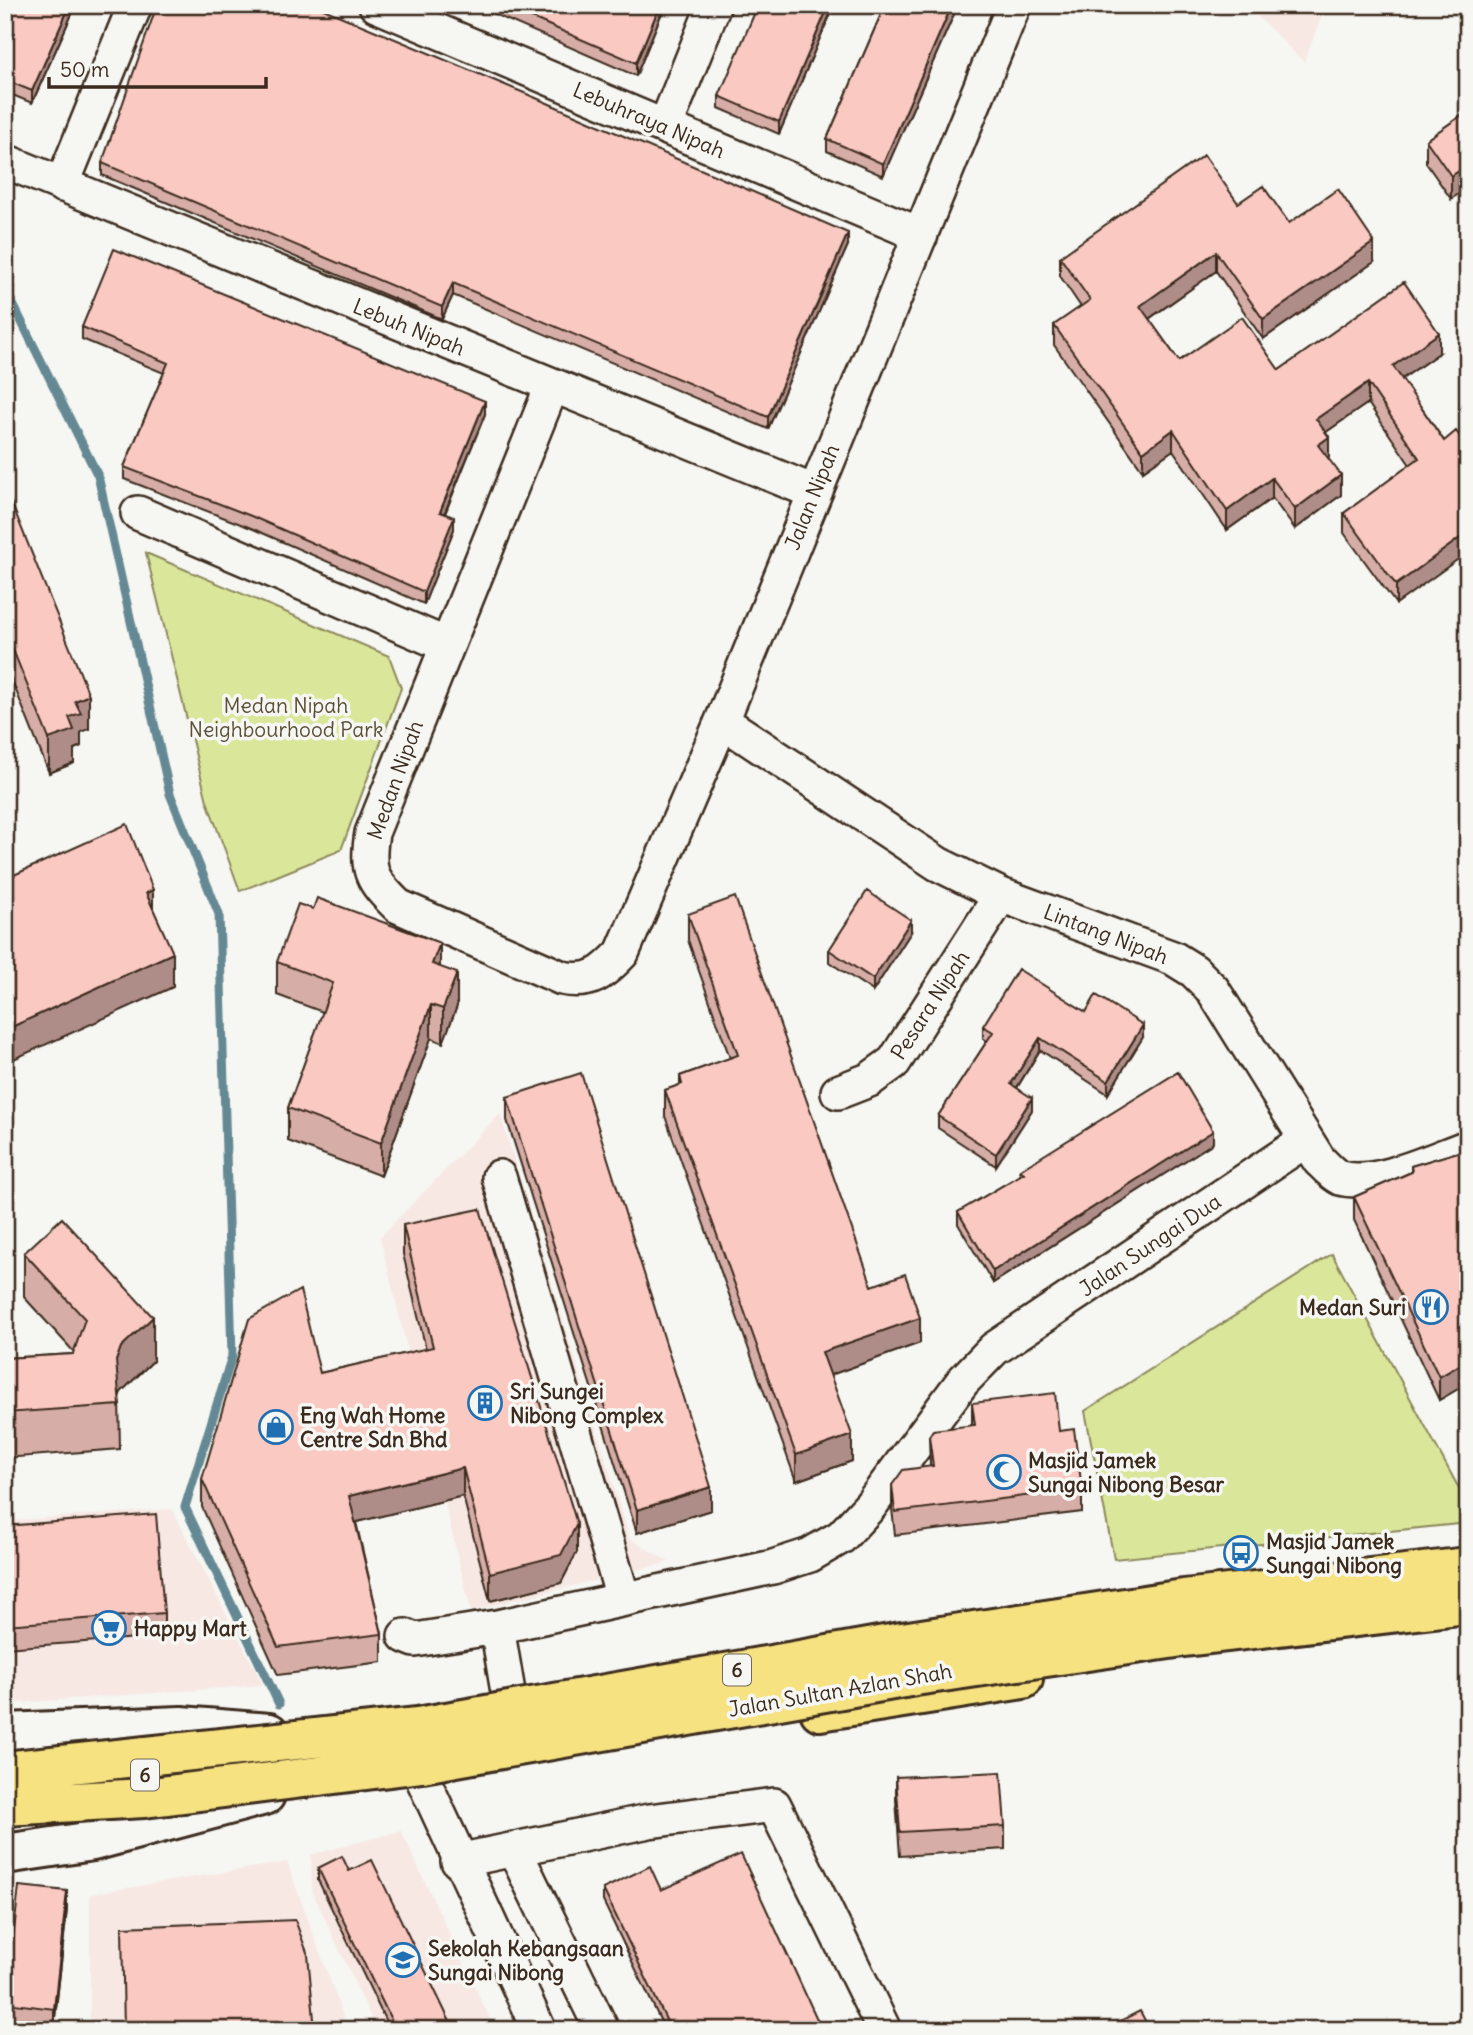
<svg xmlns="http://www.w3.org/2000/svg" width="1473" height="2035" font-family="Delius,sans-serif">
  <style>
    .built { fill: #f7e8e4 }
    .green { fill: #dae79a; stroke: #8a885c; stroke-width: 2 }
    .lines { fill: none; stroke-linecap: round; stroke-linejoin: round }
    .stream { stroke: #658994; stroke-width: 9 }
    .street-casing { stroke: #3b2a1e; stroke-width: 38 }
    .secondary-casing { stroke: #3b2a1e; stroke-width: 44 }
    .primary-casing { stroke: #3b2a1e; stroke-width: 44 }
    .street { stroke: #f6f6f2; stroke-width: 33 }
    .secondary { stroke: #f6f6f2; stroke-width: 38 }
    .primary { stroke: #f6e281; stroke-width: 38 }
    .highway-bridge-casing { stroke: #3b2a1e; stroke-width: 44; stroke-linecap: butt }
    .highway-bridge { stroke: #f6e281; stroke-width: 38 }
    .wall { fill: #d6ada7; stroke: #3b2a1e; stroke-width: 2 }
    .shaded-wall { fill: #ae8d88; stroke: #3b2a1e; stroke-width: 2 }
    .building { fill: #f9c9c2; stroke: #3b2a1e; stroke-width: 2 }
    .labels { text-anchor: middle; dominant-baseline: central; stroke-width: 7; stroke-linejoin: round; paint-order: stroke }
    .shield { fill: #f6f6f2; stroke: #73675e; stroke-width: 2 }
    .shield-label { font-size: 19px; font-weight: bold; fill: #3b2a1e }
    .street-label { font-size: 21px; fill: #3b2a1e; stroke: #f6f6f2 }
    .park-label { font-size: 21px; fill: #5b5037; stroke: #f6f6f2 }
    .poi-label { font-size: 21px; font-weight: bold; fill: #3b2a1e; stroke: #f6f6f2; text-anchor: start }
  </style>
  <rect width="100%" height="100%" fill="#f6f6f2"/>
  <filter id="ink" filterUnits="userSpaceOnUse"><feTurbulence type="fractalNoise" baseFrequency=".0143" numOctaves="2"/><feDisplacementMap in="SourceGraphic" scale="14" xChannelSelector="R" yChannelSelector="G"/><feConvolveMatrix kernelMatrix="1 2 1 2 8 2 1 2 1" color-interpolation-filters="sRGB"/></filter>
  <g filter="url(#ink)">
    <path class="built" d="M1246 5H1326L1304 62Z
      M500 1114 630 1539 669 1562 471 1611 380 1237Z
      M172 1509 263 1685 5 1704V1521Z
      M401 1831 495 2030H377L312 1891 311 1855Z
      M287 1862 348 2030H90V1894Z"/>
    <path class="green" d="M146 553 389 656 401 688 341 850 240 891 207 801Z
      M1332 1254 1468 1505V1523L1114 1559 1085 1411Z"/>
    <g class="lines">
      <path class="stream" d="M5 288 98 476 170 794 219 914 232 1356 185 1507 279 1704"/>
      <g class="street-casing">
        <path id="street" d="M376 5 921 235
          M665 127 714 5
          M5 161 814 492
          M62 185 135 5
          M552 386 372 833C366 871 371 880 398 906L562 978C591 984 603 973 622 953L722 721 1014 5
          M138 513 447 645
          M722 721 938 864 1001 895 1173 958 1194 971 1213 990 1319 1160C1325 1166 1333 1175 1340 1178 1376 1188 1434 1159 1468 1147
          M838 1092 869 1080 894 1062 1001 895
          M499 1177 623 1598
          M497 1627 509 1698
          M405 1636 415 1640 497 1627 773 1567 810 1555 841 1537 870 1506 963 1381 994 1349 1306 1140
          M422 1777 539 2030
          M514 1849 602 2030
          M458 1861 649 1821 774 1805 884 2030"/>
      </g>
      <g class="secondary-casing">
        <path id="secondary" d="M5 1733 181 1726 269 1733
          M5 1854 93 1841 265 1795"/>
      </g>
      <g class="primary-casing">
        <path id="primary" d="M820 1711 1023 1679"/>
      </g>
      <use href="#street" class="street"/>
      <use href="#secondary" class="secondary"/>
      <use href="#primary" class="primary"/>
      <g class="highway-bridge-casing">
        <path id="highway-bridge" d="M5 1771 418 1727 902 1642 1184 1599 1468 1567
          M5 1806 144 1798 422 1763 915 1676 1176 1638 1468 1604"/>
      </g>
      <use href="#highway-bridge" class="highway-bridge"/>
    </g>
    <path class="wall" d="M5 5H76L32 103 5 92Z
      M478 5H665L636 76 478 7Z
      M834 5 779 134 719 108V96Z
      M885 5H958L883 176 827 151V139Z
      M1468 8V42L1466 40V9Z
      M1468 111 1451 199 1426 163V140Z
      M102 163 848 245 768 429 453 295 442 319 102 175Z
      M1238 203 1289 223 1374 262 1263 339 1216 271 1149 319 1179 361 1279 370 1439 353 1402 379 1444 441 1396 604 1344 533V513L1410 465 1368 403 1326 432 1329 457 1327 458 1341 495 1295 529 1272 498 1227 530 1173 450 1143 471 1054 345V325L1081 307 1060 276V257Z
      M82 327 485 414 445 514 454 529 424 604 251 528 124 479V467L164 373 82 339Z
      M5 487 89 729 81 732V746L74 749V763L49 773 5 663Z
      M688 914 872 1286 920 1343 830 1375 852 1461 796 1481 665 1116V1090L680 1085V1076L730 1058 688 940Z
      M911 932 873 991 829 962V950Z
      M277 962 440 967 457 1006 443 1043 431 1038 381 1176 288 1141V1108L323 1012 277 995Z
      M1086 1012 1143 1037 1108 1094 1040 1050 1017 1088 1032 1110 996 1166 938 1128V1116L987 1041 983 1038V1026Z
      M507 1097 711 1510 637 1533 507 1120Z
      M1213 1143 993 1283 958 1224V1212L1020 1175V1170Z
      M1468 1149V1386H1463L1439 1400 1354 1220V1197L1411 1172V1166Z
      M403 1225 577 1552 561 1583 490 1601 463 1496 356 1522 382 1634V1662L278 1675 202 1507V1479L320 1373 426 1349 403 1254Z
      M24 1253 153 1361 121 1392 119 1397 120 1449 5 1458V1358L73 1354 74 1352 24 1297Z
      M972 1403 1059 1431 1082 1489V1512L895 1535 892 1509V1485L930 1467 929 1436 972 1425Z
      M5 1526 164 1613V1636L5 1648Z
      M896 1777 1005 1826V1849L900 1856 896 1800Z
      M318 1868 349 1871 454 2030H390L318 1880Z
      M603 1889 661 1890 822 2030H665L603 1901Z
      M67 1909 54 2027 6 2021V2003Z"/>
    <path class="shaded-wall" d="M70 5H76L32 103V91Z
      M660 5H665L636 76V63Z
      M829 5H834L779 134V122Z
      M952 5H958L883 176V164Z
      M1468 165V188L1451 199V176Z
      M848 233V245L768 429V417Z
      M1374 242V262L1263 339V319Z
      M1216 252V271L1140 325V306Z
      M453 283V295L442 319V307Z
      M1439 333V353L1393 385V366Z
      M1368 383V403L1316 439V419Z
      M485 401V414L440 524V512Z
      M1173 430V450L1143 471V452Z
      M1329 437V457L1318 465V445Z
      M1341 475V495L1295 529V509Z
      M1272 478V498L1227 530V511Z
      M454 517V529L424 604V592Z
      M1468 532V552L1396 604V585Z
      M89 695V729L81 732V746L74 749V763L49 773V739L69 717 75 701Z
      M153 890V923L146 893Z
      M911 920V932L873 991V979Z
      M440 943V976L432 964Z
      M173 953V987L5 1063V1030Z
      M457 973V1006L443 1043V1009Z
      M431 1005V1038L381 1176V1143Z
      M1143 1025V1037L1108 1094V1081Z
      M1040 1038V1050L1011 1097V1084Z
      M1032 1098V1110L996 1166V1154Z
      M1213 1131V1143L993 1283V1271Z
      M153 1317V1361L121 1392 116 1406V1361L121 1347Z
      M920 1318V1343L822 1378V1352Z
      M1463 1363V1386L1439 1400V1377Z
      M852 1435V1461L796 1481V1455Z
      M463 1468V1496L349 1524V1496Z
      M711 1487V1510L637 1533V1510Z
      M577 1524V1552L561 1583 490 1601V1573Z
      M67 1891V1909L54 2027V2009Z"/>
    <path class="building" d="M5 5H70L32 91 5 80Z
      M157 5H314L529 95 848 233 768 417 453 283 442 307 102 163Z
      M502 5H660L636 63Z
      M758 5H829L779 122 719 96Z
      M885 5H952L883 164 827 139Z
      M1468 8V20L1466 18V9Z
      M1468 111V165L1451 176 1426 140Z
      M1204 155 1238 203 1263 186 1289 223 1338 189 1374 242 1263 319 1216 252 1140 306 1179 361 1242 317 1279 370 1404 282 1439 333 1393 366 1444 441 1456 431 1468 447V532L1396 585 1344 513 1419 458 1368 383 1316 419 1329 437 1318 445 1341 475 1295 509 1272 478 1227 511 1173 430 1143 452 1054 325 1090 300 1060 257Z
      M114 249 485 401 440 512 454 517 424 592 251 516 124 467 168 363 82 327Z
      M5 487 89 695 75 701 81 713 69 717 74 730 49 739 5 630Z
      M127 824 153 890 146 893 173 953 5 1030V879Z
      M867 891 911 920 873 979 829 950Z
      M735 897 872 1286 905 1274 920 1318 822 1352 852 1435 796 1455 665 1090 682 1084 680 1076 738 1055 688 914Z
      M317 898 440 943 432 964 457 973 443 1009 431 1005 381 1143 288 1108 333 983 277 962 298 904 313 909Z
      M1018 969 1086 1012 1096 995 1143 1025 1108 1081 1040 1038 1011 1084 1032 1098 996 1154 938 1116 993 1032 983 1026Z
      M1178 1072 1213 1131 993 1271 958 1212 1024 1173 1020 1170Z
      M581 1073 711 1487 637 1510 507 1097Z
      M1468 1149V1362L1463 1363 1439 1377 1354 1197 1412 1172 1411 1166Z
      M480 1209 577 1524 561 1555 490 1573 463 1468 349 1496 382 1634 278 1647 202 1479 249 1319 300 1290 320 1373 433 1347 403 1225Z
      M62 1218 153 1317 121 1347 116 1361 120 1405 5 1413V1358L73 1354 85 1319 24 1253Z
      M1055 1393 1059 1431 1074 1429 1082 1489 895 1512 892 1485 903 1470 933 1466 929 1436 933 1430 975 1425 972 1403Z
      M156 1514 164 1613 5 1625V1526Z
      M1001 1772 1005 1826 900 1832 896 1777Z
      M741 1854 822 2030H671L603 1889 650 1866 661 1890Z
      M342 1856 349 1871 372 1860 454 2030H396L318 1868Z
      M19 1886 67 1891 54 2009 6 2003Z
      M295 1920 308 1955 315 2030H124L122 1927Z
      M1140 2011 1150 2030H1102Z"/>
  </g>
  <defs>
    <g id="restaurant-ring" transform="scale(1.75)"><circle r="9.5" fill="#f6f6f2" stroke="#1f6fb2" stroke-width="1.5"/><path d="M-5-6h1v4h1v-4h1v4h1v-4h1v5L-1.5 .5V6h-2V.5L-5-1ZM5-6V6H3V1.5H1.5Q1.5-4 5-6Z" fill="#1f6fb2"/></g>
    <g id="building-ring" transform="scale(1.75)"><circle r="9.5" fill="#f6f6f2" stroke="#1f6fb2" stroke-width="1.5"/><path d="M-4-6H4V6H1V3H-1V6H-4ZM-2.5-4.3h1.7v1.8h-1.7ZM.8-4.3h1.7v1.8H.8ZM-2.5-1h1.7V.8h-1.7ZM.8-1h1.7V.8H.8Z" fill="#1f6fb2"/></g>
    <g id="shop-ring" transform="scale(1.75)"><circle r="9.5" fill="#f6f6f2" stroke="#1f6fb2" stroke-width="1.5"/><path d="M-5-2.5h2.3a2.7 3.5 0 0 1 5.4 0H5L5.5 6h-11ZM-1.5-2.5h3a1.5 2.3 0 0 0-3 0Z" fill="#1f6fb2"/></g>
    <g id="mosque-ring" transform="scale(1.75)"><circle r="9.5" fill="#f6f6f2" stroke="#1f6fb2" stroke-width="1.5"/><path d="M3.5-4.9A6 6 0 1 0 3.5 4.9A5 5 0 1 1 3.5-4.9Z" fill="#1f6fb2"/></g>
    <g id="bus-ring" transform="scale(1.75)"><circle r="9.5" fill="#f6f6f2" stroke="#1f6fb2" stroke-width="1.5"/><path d="M-5-6H5V4H4V6H2V4H-2V6H-4V4H-5ZM-3.5-4V0h7V-4ZM-3.5 1.2v1.5H-2V1.2ZM2 1.2v1.5H3.5V1.2Z" fill="#1f6fb2"/></g>
    <g id="supermarket-ring" transform="scale(1.75)"><circle r="9.5" fill="#f6f6f2" stroke="#1f6fb2" stroke-width="1.5"/><path d="M-6-5.5h2.5l.6 2H6L4.5 2H-2.5L-4.4-4H-6ZM-1.5 3.2a1.3 1.3 0 1 0 .1 0ZM3 3.2a1.3 1.3 0 1 0 .1 0Z" fill="#1f6fb2"/></g>
    <g id="school-ring" transform="scale(1.75)"><circle r="9.5" fill="#f6f6f2" stroke="#1f6fb2" stroke-width="1.5"/><path d="M0-5L7-2L0 1L-7-2ZM-4 1L0 2.5L4 1V4Q0 6-4 4Z" fill="#1f6fb2"/></g>
  </defs>
  <g fill-rule="evenodd">
    <use href="#restaurant-ring" x="1431" y="1307"/>
    <use href="#building-ring" x="485" y="1403"/>
    <use href="#shop-ring" x="276" y="1427"/>
    <use href="#mosque-ring" x="1004" y="1472"/>
    <use href="#bus-ring" x="1241" y="1553"/>
    <use href="#supermarket-ring" x="109" y="1628"/>
    <use href="#school-ring" x="403" y="1960"/>
  </g>
  <g class="labels">
    <g class="shield">
      <rect x="723" y="1654.5" width="28" height="31" rx="5"/>
      <rect x="131" y="1759.5" width="28" height="31" rx="5"/>
    </g>
    <g class="shield-label">
      <text x="737" y="1670">6</text>
      <text x="145" y="1775">6</text>
    </g>
    <g class="street-label">
      <text transform="translate(649 120) rotate(23)">Lebuhraya Nipah</text>
      <text transform="translate(409 327) rotate(22)">Lebuh Nipah</text>
      <text transform="translate(812 497) rotate(-68)">Jalan Nipah</text>
      <text transform="translate(395 780) rotate(-70)">Medan Nipah</text>
      <text transform="translate(1106 934) rotate(21)">Lintang Nipah</text>
      <text transform="translate(930 1005) rotate(-57)">Pesara Nipah</text>
      <text transform="translate(1150 1245) rotate(-34)">Jalan Sungai Dua</text>
      <text transform="translate(840 1690) rotate(-10)">Jalan Sultan Azlan Shah</text>
    </g>
    <g class="park-label">
      <text x="286" y="705">Medan Nipah<tspan x="286" dy="24">Neighbourhood Park</tspan></text>
    </g>
    <g class="poi-label">
      <text x="1406" y="1307" text-anchor="end">Medan Suri</text>
      <text x="510" y="1391">Sri Sungei<tspan x="510" dy="24">Nibong Complex</tspan></text>
      <text x="300" y="1415">Eng Wah Home<tspan x="300" dy="24">Centre Sdn Bhd</tspan></text>
      <text x="1028" y="1460">Masjid Jamek<tspan x="1028" dy="24">Sungai Nibong Besar</tspan></text>
      <text x="1266" y="1541">Masjid Jamek<tspan x="1266" dy="24">Sungai Nibong</tspan></text>
      <text x="134" y="1628">Happy Mart</text>
      <text x="428" y="1948">Sekolah Kebangsaan<tspan x="428" dy="24">Sungai Nibong</tspan></text>
    </g>
  </g>
  <rect width="1473" height="2035" fill="none" stroke="#f6f6f2" stroke-width="28"/>
  <rect x="14" y="14" width="1445" height="2007" fill="none" stroke="#3b2a1e" stroke-width="2.5" filter="url(#ink)"/>
  <path d="M49 77v10h217v-10" fill="none" stroke="#3b2a1e" stroke-width="3.5"/>
  <text x="60" y="77" font-size="21" fill="#3b2a1e" stroke="#f6f6f2" stroke-width="5" paint-order="stroke">50 m</text>
</svg>
